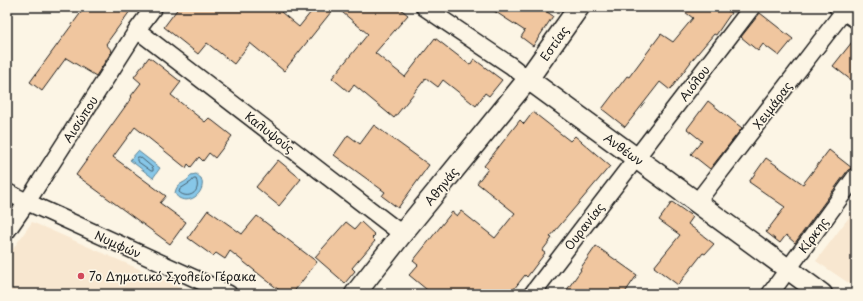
<svg xmlns="http://www.w3.org/2000/svg" width="863" height="301" font-family="'Playpen Sans',sans-serif">
  <style>
    .built { fill: #f8e7d0 }
    .water { fill: #87c7e8; stroke: #5c8396 }
    .lines { fill: none; stroke-linecap: round; stroke-linejoin: round }
    .shore { stroke: #47606e; stroke-width: 1 }
    .building { fill: #f0c69f; stroke: #1c1c1c }
    .minor-casing { stroke: #1c1c1c; stroke-width: 19 }
    .tertiary-casing { stroke: #1c1c1c; stroke-width: 23 }
    .minor { stroke: #fcf5e5; stroke-width: 16 }
    .tertiary { stroke: #fcf5e5; stroke-width: 20 }
    .poi-dot { fill: #d1495b; stroke: #fcf5e5; stroke-width: 1.5 }
    .labels { text-anchor: middle; dominant-baseline: central; stroke-width: 3.5; stroke-linejoin: round; paint-order: stroke }
    .street-label { font-size: 12px; fill: #1c1c1c; stroke: #fcf5e5 }
    .poi-label { font-size: 12px; fill: #1c1c1c; stroke: #fcf5e5; text-anchor: start }
  </style>
  <rect width="100%" height="100%" fill="#fcf5e5"/>
  <filter id="ink" filterUnits="userSpaceOnUse"><feTurbulence type="fractalNoise" baseFrequency=".025" numOctaves="2"/><feDisplacementMap in="SourceGraphic" scale="8" xChannelSelector="R" yChannelSelector="G"/><feConvolveMatrix kernelMatrix="1 2 1 2 8 2 1 2 1" color-interpolation-filters="sRGB"/></filter>
  <g filter="url(#ink)">
    <path class="built" d="M856 208V288L816 261Z
      M32 222 196 294H7V257Z"/>
    <path class="water" d="M138 151 160 168 153 178 130 160Z
      M196 174C197 174 200 178 201 178 207 191 191 205 179 198 177 197 176 195 175 193 177 181 186 185 191 175Z"/>
    <g class="lines">
      <path class="shore" d="M138 157H140L153 168V171H151L137 161V159Z
        M194 179H196C202 193 187 200 179 192L180 189 191 182Z"/>
    </g>
    <path class="building" d="M85 7H133L106 44 112 51 96 76 66 58 42 91 30 82Z
      M179 7H275L299 27 315 7H335L284 71 250 43 234 64 207 43 198 54 164 27Z
      M336 7H398L408 15 375 53 405 77 435 38 470 65 474 59 502 80 489 96 485 93 476 106 443 80 438 87 426 78 394 118 354 85 349 92 332 78 368 34Z
      M488 7H540L553 16 533 46 521 37 525 31Z
      M678 7H722L731 13 716 35 714 34 693 59 670 90 660 82 625 127 602 109 627 76 629 77 661 34 673 42 693 18Z
      M760 13 793 39 779 56 763 44 758 51 741 37Z
      M856 37V84L833 66Z
      M149 57 181 82 171 95 205 122 209 118 232 136 215 158 209 153 203 161 199 157 191 167 188 164 186 168 135 127 113 157 166 196 160 203 186 222 170 244 76 175 132 97 131 96 141 83 134 77Z
      M708 101 742 128 710 169 691 154 702 141 687 129Z
      M533 112 570 141 575 136 610 166 550 237 552 238 542 251 545 253 527 277 525 275 510 294H432L409 275 418 265 413 261 452 212 457 216 461 211 495 238 515 213 477 183 488 169 484 166 520 120 524 124Z
      M374 125 429 165 398 208 382 196 385 192 334 155 348 135 360 144Z
      M829 150 852 168 848 170 795 243 786 235 780 243 766 232 785 207 749 182 766 158 803 184Z
      M278 160 301 179 279 206 256 187Z
      M672 202 693 217 688 224 714 244 705 254 703 253 678 285 654 267 680 235 659 220Z
      M208 210 242 234 257 216 317 262 292 294H284L230 251 225 259 216 253 213 256 188 238Z
      M346 222 355 229 361 222 375 235 372 238 375 241 352 268 355 271 345 283 315 257Z
      M596 246 637 275 624 294H564L581 270 580 269Z"/>
    <g class="lines">
      <g class="minor-casing">
        <path id="minor" d="M424 7 510 65 528 79
          M837 7 856 20
          M137 30 402 234
          M7 192 27 202 229 294
          M697 202 847 7
          M7 231 27 202 137 30 154 7
          M532 294 752 7
          M770 294 856 176"/>
      </g>
      <g class="tertiary-casing">
        <path id="tertiary" d="M528 79 822 294
          M355 294 402 234 528 79 579 7"/>
      </g>
      <use href="#minor" class="minor"/>
      <use href="#tertiary" class="tertiary"/>
    </g>
  </g>
  <circle class="poi-dot" cx="81" cy="276" r="4"/>
  <g class="labels">
    <g class="street-label">
      <text transform="translate(554 43) rotate(-55)">Εστίας</text>
      <text transform="translate(694 83) rotate(-53)">Αιόλου</text>
      <text transform="translate(772 105) rotate(-53)">Χειμάρας</text>
      <text transform="translate(80 119) rotate(-57)">Αισώπου</text>
      <text transform="translate(270 132) rotate(38)">Καλυψούς</text>
      <text transform="translate(624 149) rotate(36)">Ανθέων</text>
      <text transform="translate(441 186) rotate(-51)">Αθηνάς</text>
      <text transform="translate(584 226) rotate(-52)">Ουρανίας</text>
      <text transform="translate(813 235) rotate(-54)">Κίρκης</text>
      <text transform="translate(118 244) rotate(24)">Νυμφών</text>
    </g>
    <g class="poi-label">
      <text x="89" y="276">7o Δημοτικό Σχολείο Γέρακα</text>
    </g>
  </g>
  <rect width="863" height="301" fill="none" stroke="#fcf5e5" stroke-width="24"/>
  <rect x="12" y="12" width="839" height="277" fill="none" stroke="#1c1c1c" stroke-width="1.5" filter="url(#ink)"/>
</svg>
